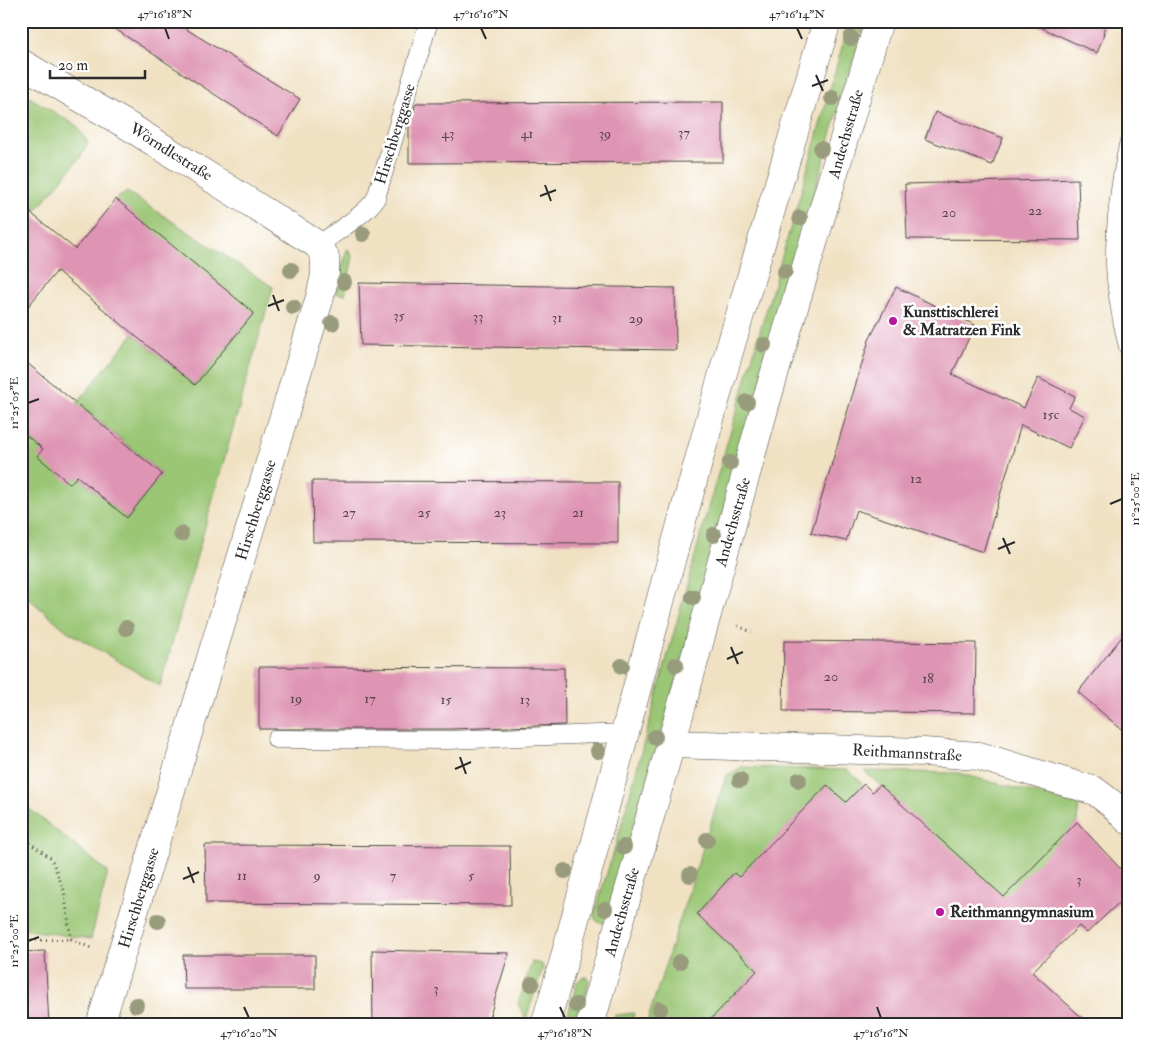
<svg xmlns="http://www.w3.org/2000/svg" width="1149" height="1046" font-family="'IM FELL Double Pica',serif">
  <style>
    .green { fill: #9ac674; stroke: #627850 }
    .building { fill: #de94b3 }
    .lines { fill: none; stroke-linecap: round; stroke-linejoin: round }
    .service-casing { stroke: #494642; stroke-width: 19 }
    .minor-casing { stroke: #494642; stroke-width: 29 }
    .tertiary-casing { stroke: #494642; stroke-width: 29 }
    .path { stroke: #494642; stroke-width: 3; stroke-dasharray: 1 4; stroke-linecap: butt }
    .service { stroke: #fff; stroke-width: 18 }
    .minor { stroke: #fff; stroke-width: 28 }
    .tertiary { stroke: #fff; stroke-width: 28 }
    .tree { fill: #999b7d }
    .ticks { fill: none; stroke: #2b2b2b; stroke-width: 2 }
    .poi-dot { fill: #b5179e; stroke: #fff; stroke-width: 2 }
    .labels { text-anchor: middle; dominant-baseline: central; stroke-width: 5; stroke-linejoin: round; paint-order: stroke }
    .number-label { font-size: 14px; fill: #58454d }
    .street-label { font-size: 16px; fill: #2b2b2b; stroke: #fff }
    .poi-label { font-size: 16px; font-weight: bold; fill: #2b2b2b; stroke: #fff; text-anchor: start }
    .neatline { fill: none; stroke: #2b2b2b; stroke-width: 2 }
    .ticks-label { font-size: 12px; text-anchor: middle; fill: #2b2b2b }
  </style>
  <rect width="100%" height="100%" fill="#fff"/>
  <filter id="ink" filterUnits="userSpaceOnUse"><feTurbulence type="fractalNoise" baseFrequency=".02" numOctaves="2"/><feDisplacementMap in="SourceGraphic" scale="10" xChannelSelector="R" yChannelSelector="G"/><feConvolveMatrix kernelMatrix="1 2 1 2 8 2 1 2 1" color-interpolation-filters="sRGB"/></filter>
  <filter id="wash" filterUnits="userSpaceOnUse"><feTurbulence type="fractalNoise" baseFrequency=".0096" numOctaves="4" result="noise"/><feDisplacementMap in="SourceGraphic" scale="20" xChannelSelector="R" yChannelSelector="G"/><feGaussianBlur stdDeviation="1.12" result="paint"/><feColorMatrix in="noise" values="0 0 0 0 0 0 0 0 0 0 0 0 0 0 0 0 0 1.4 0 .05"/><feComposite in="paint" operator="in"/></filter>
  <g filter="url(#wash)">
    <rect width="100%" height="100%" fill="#f0e1c2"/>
    <path class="green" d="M850 21H865L837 114 608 922C601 924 595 923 594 915L618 837 706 515 803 185 839 57Z
      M21 92 77 126 88 143 79 159 33 214 21 205Z
      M127 192 273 287 160 686 67 631 21 592V431L43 449 70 483 77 476 127 518 162 474 77 403 133 334 195 385 240 331 116 199Z
      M348 249 353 257 345 295 335 293 347 250Z
      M742 767 848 770 863 784 846 802 827 785 771 844 785 920 734 873 697 914 757 971 705 1025H646L726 776Z
      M864 771 958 773 1079 805 1077 822 1009 903Z
      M21 802 108 872 91 939 21 929Z
      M532 962 542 964 543 968 526 1019 518 1004Z
      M584 977H587L589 981 579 1025H565L577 982 580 979Z
      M634 1013 631 1025H612L615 1015Z"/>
    <g id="blocks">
      <path class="building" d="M103 21H173L300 99 278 136Z
        M1027 21H1105L1103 38 1097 53Z
        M723 102V162L409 163V126L416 103Z
        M935 112 1003 138 992 165 925 139Z
        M1078 179 1080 240 907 239 905 184Z
        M116 199 254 313 195 385 57 271 21 315V205L75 249Z
        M359 283 675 288 676 350 361 345Z
        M896 287 975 325 952 374 1024 408 1038 378 1075 396 1069 408 1085 416 1069 448 1021 425 983 552 856 510 846 541 811 533 869 340Z
        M21 358 162 474 127 518 77 476 70 484 37 456 43 449 21 431Z
        M312 481 618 482V543L313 542Z
        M1128 629V735L1078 692Z
        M784 641 976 643 975 713 783 711Z
        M259 667 564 668 565 725 450 729H259Z
        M864 784 872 792 880 785 1004 897 1077 822 1128 877V894L1087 933 1079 926 1032 972 1090 1025H705L757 971 697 914 734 873 739 877 827 785 846 802Z
        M205 845 510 846 511 905 206 903Z
        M372 950 509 953 487 1025H373Z
        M45 951 49 1025H21V952Z
        M183 955H315V989H184Z"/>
    </g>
  </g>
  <g filter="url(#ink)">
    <use href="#blocks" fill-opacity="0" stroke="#494642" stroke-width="1"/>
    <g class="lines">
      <g class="service-casing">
        <path id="service" d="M1128 145C1120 183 1115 221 1115 259 1115 289 1121 318 1128 347
          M318 245C333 234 367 214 376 198L429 21
          M276 739 448 740 625 733"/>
      </g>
      <g class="minor-casing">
        <path id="minor" d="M21 63 130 127 318 245 325 257V275L320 297 100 1025
          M671 744 924 752 979 756 1095 791 1112 804 1128 820"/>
      </g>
      <g class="tertiary-casing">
        <path id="tertiary" d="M545 1025 564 960 675 546 726 362 827 21
          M590 1025 671 744 766 402 879 21"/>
      </g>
      <path class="path" d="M738 626 752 632
        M21 837 51 858 64 890 71 939
        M21 940H39L71 939 91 948"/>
      <use href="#service" class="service"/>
      <use href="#minor" class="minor"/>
      <use href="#tertiary" class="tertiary"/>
    </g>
    <g class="tree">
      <circle cx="851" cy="38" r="8"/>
      <circle cx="832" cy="98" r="8"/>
      <circle cx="821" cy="149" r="8"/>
      <circle cx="800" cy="218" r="8"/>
      <circle cx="363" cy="234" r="8"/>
      <circle cx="291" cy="270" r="8"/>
      <circle cx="785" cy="271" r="8"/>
      <circle cx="344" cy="282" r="8"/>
      <circle cx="293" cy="307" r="8"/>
      <circle cx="332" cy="323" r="8"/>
      <circle cx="764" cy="345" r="8"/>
      <circle cx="747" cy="402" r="8"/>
      <circle cx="730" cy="463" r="8"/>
      <circle cx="181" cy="534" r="8"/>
      <circle cx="714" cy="535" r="8"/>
      <circle cx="693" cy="597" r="8"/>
      <circle cx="126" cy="628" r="8"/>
      <circle cx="676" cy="665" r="8"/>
      <circle cx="622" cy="666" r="8"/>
      <circle cx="655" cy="737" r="8"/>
      <circle cx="598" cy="751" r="8"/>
      <circle cx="740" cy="780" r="8"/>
      <circle cx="799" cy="780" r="8"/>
      <circle cx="707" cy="840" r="8"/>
      <circle cx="624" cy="847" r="8"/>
      <circle cx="565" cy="871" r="8"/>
      <circle cx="690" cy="875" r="8"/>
      <circle cx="605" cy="909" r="8"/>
      <circle cx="158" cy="921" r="8"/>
      <circle cx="679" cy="962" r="8"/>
      <circle cx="532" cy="984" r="8"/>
      <circle cx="136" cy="1005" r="8"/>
      <circle cx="576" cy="1005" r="8"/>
      <circle cx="660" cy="1009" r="8"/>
    </g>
  </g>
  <path class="ticks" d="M165 28 169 39M481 28 486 39M797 28 802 39M816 75 823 91M812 86 828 80M545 185 551 201M540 196 556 190M273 295 279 311M268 306 284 300M28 403 39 399M1110 504 1122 499M1003 538 1010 554M998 549 1015 542M731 647 738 664M727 659 743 652M460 757 466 774M455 769 471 762M188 867 194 883M183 879 199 872M28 941 39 937M244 1007 249 1018M560 1007 565 1018M877 1007 881 1018"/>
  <g class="poi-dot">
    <circle cx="893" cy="321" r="5"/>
    <circle cx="940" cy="912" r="5"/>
  </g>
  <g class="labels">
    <g class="number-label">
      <text x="684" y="132">37</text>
      <text x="448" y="133">43</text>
      <text x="527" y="133">41</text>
      <text x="605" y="133">39</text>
      <text x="1035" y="210">22</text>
      <text x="949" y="212">20</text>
      <text x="399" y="315">35</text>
      <text x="478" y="316">33</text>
      <text x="557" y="317">31</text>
      <text x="636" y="318">29</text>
      <text x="1051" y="414">15c</text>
      <text x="916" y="478">12</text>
      <text x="349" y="512">27</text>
      <text x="424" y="512">25</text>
      <text x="500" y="512">23</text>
      <text x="578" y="512">21</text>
      <text x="831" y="676">20</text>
      <text x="928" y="678">18</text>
      <text x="296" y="698">19</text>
      <text x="370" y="698">17</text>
      <text x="446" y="699">15</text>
      <text x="525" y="699">13</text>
      <text x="242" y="875">11</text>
      <text x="317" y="875">9</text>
      <text x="393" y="875">7</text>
      <text x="471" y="875">5</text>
      <text x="1079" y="879">3</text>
      <text x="436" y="988">3</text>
    </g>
    <g class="street-label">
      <text transform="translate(395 134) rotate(-73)">Hirschberggasse</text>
      <text transform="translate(846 134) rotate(-74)">Andechsstraße</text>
      <text transform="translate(171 152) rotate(32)">Wörndlestraße</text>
      <text transform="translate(256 510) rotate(-73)">Hirschberggasse</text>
      <text transform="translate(733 522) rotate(-74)">Andechsstraße</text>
      <text transform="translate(907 753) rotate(3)">Reithmannstraße</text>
      <text transform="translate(139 898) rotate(-73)">Hirschberggasse</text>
      <text transform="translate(622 912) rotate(-74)">Andechsstraße</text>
    </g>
    <g class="poi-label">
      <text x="903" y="312">Kunsttischlerei<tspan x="903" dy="18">&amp; Matratzen Fink</tspan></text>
      <text x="950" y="912">Reithmanngymnasium</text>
    </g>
  </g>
  <rect width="1149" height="1046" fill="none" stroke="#fff" stroke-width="55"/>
  <path d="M50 70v8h95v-8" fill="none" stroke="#2b2b2b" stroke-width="2.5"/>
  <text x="58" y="70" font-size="15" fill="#2b2b2b" stroke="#ffffff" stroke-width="4" paint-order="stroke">20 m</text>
  <rect x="28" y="28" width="1094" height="990" class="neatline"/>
  <g class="ticks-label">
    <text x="165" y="18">47°16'18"N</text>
    <text x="481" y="18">47°16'16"N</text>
    <text x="797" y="18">47°16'14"N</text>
    <text transform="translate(14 403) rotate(-90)" y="4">11°25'05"E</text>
    <text transform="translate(1135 499) rotate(-90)" y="4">11°25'00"E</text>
    <text transform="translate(14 941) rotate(-90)" y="4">11°25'00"E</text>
    <text x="249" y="1037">47°16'20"N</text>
    <text x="565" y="1037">47°16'18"N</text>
    <text x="881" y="1037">47°16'16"N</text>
  </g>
</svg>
